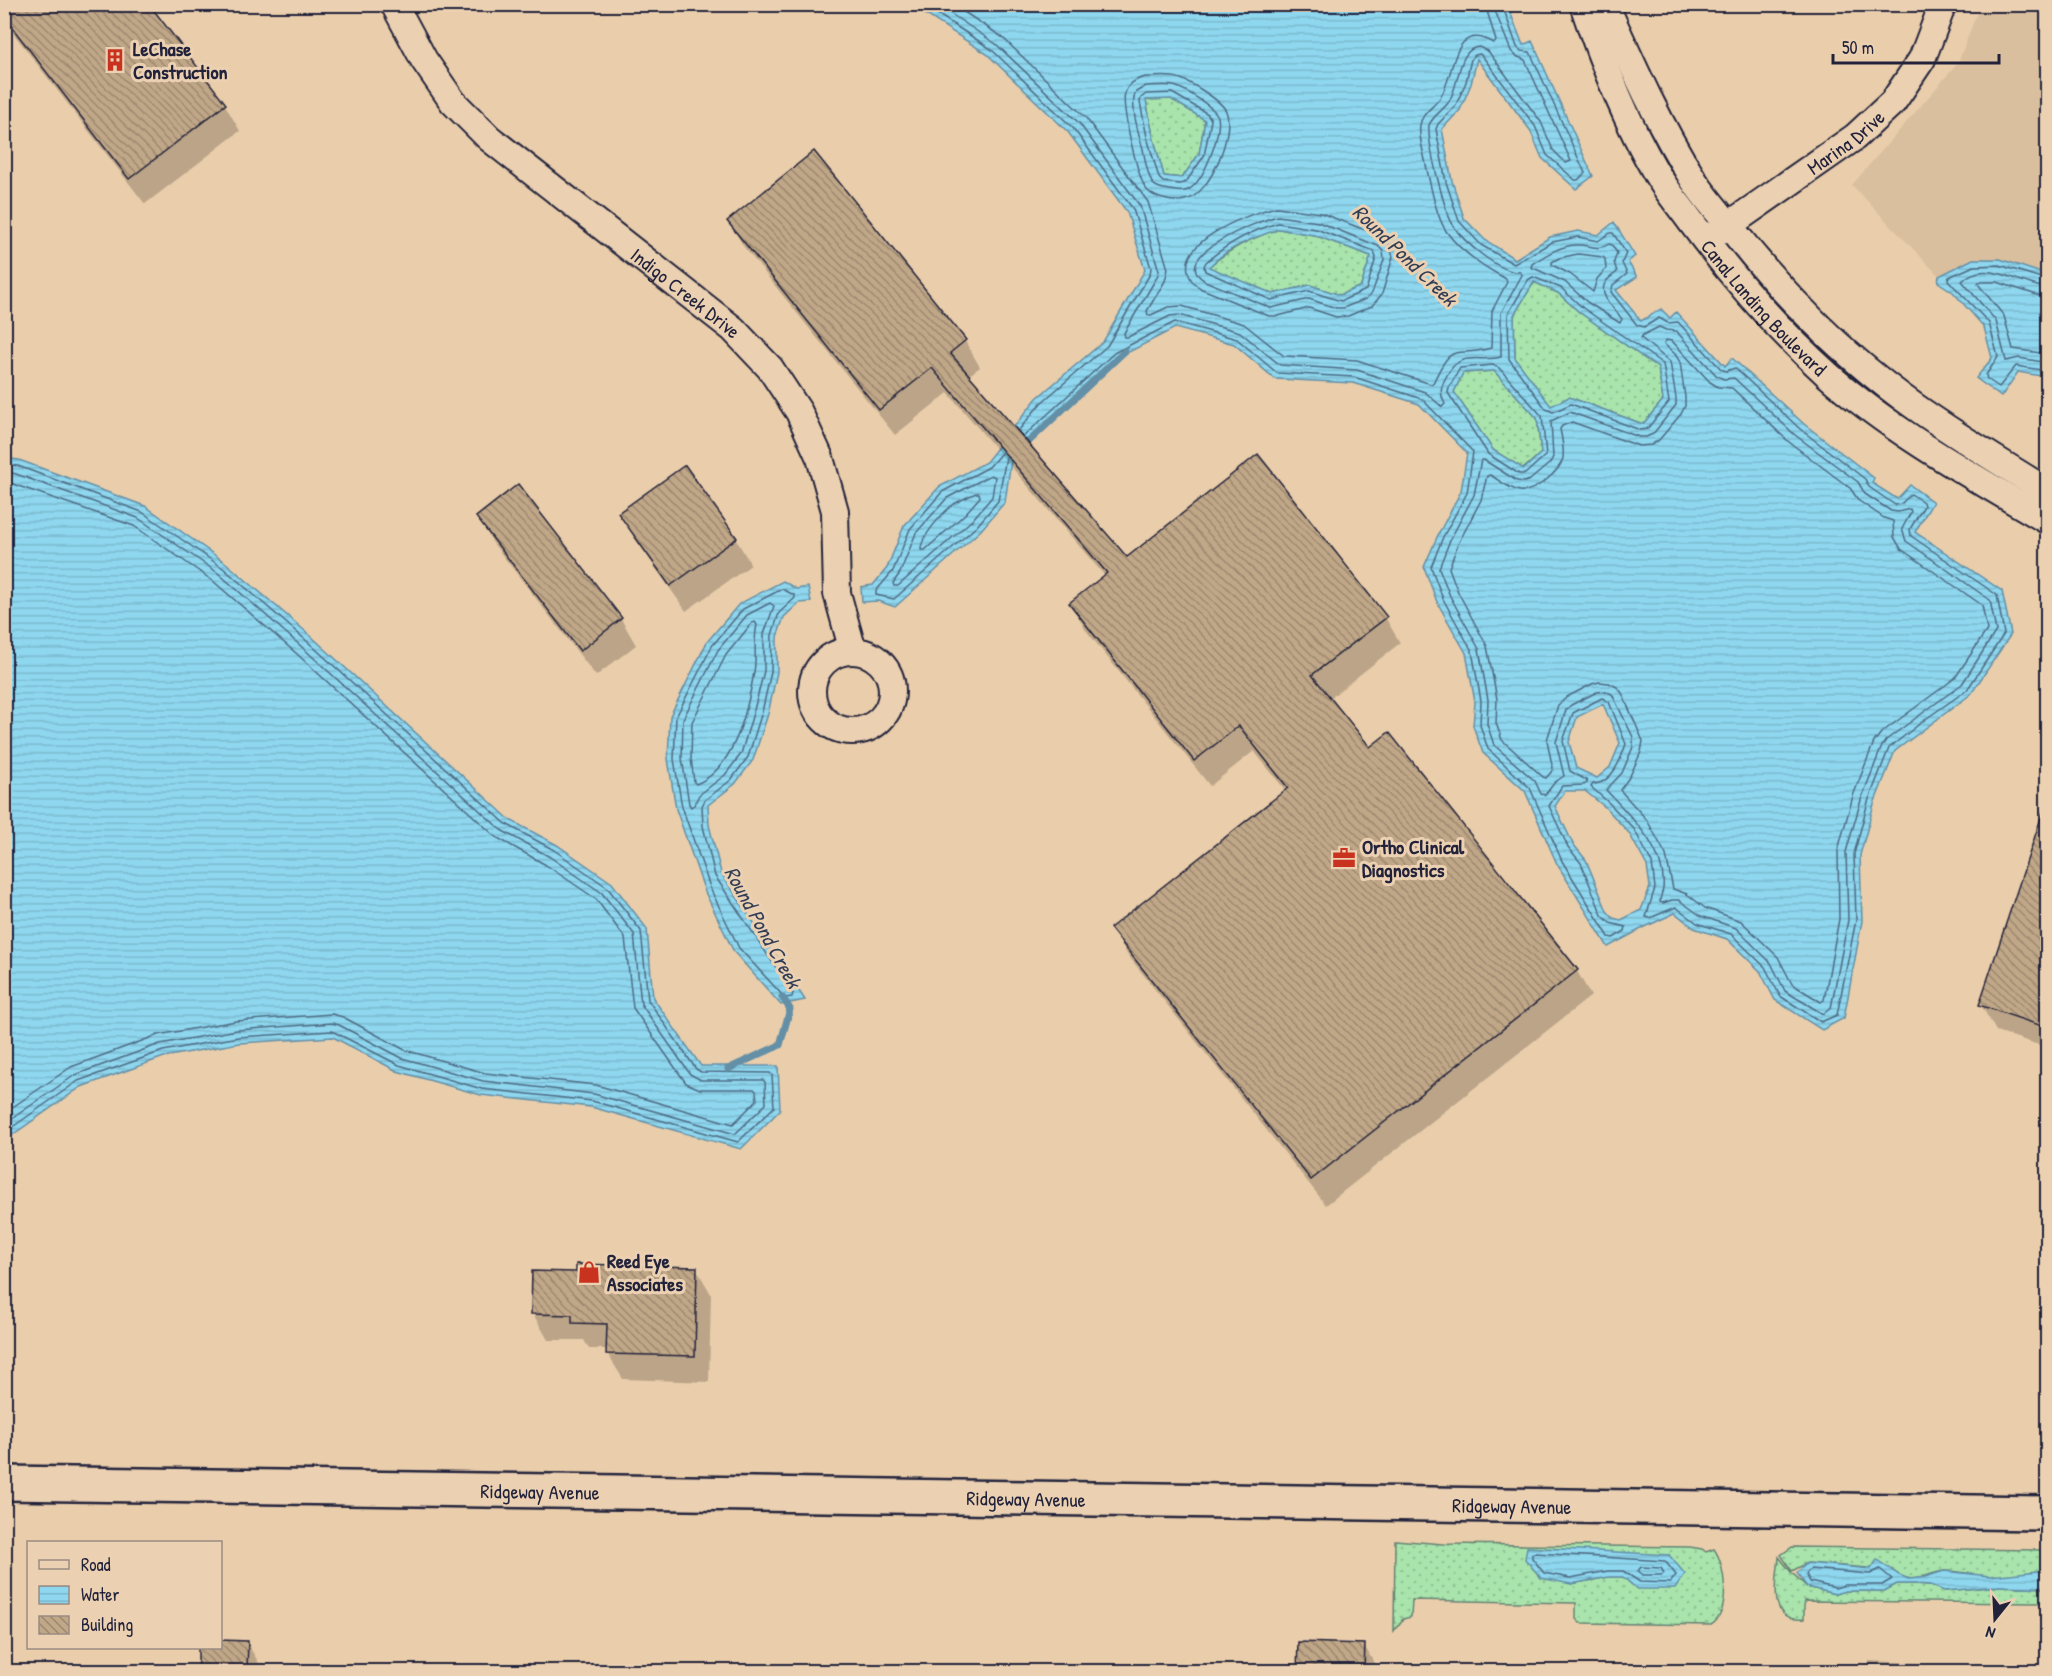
<svg xmlns="http://www.w3.org/2000/svg" width="2052" height="1676" font-family="'Patrick Hand',sans-serif">
  <style>
    .built { fill: #d9bf9e }
    .grass { fill: url(#grass-dots); stroke: #658373; stroke-width: 1.5; fill-rule: evenodd }
    .water { fill: url(#water-rules); stroke: #638fa7; stroke-width: 1.5; fill-rule: evenodd }
    .shadow { fill: #0003 }
    .lines { fill: none; stroke-linecap: round; stroke-linejoin: round }
    .shore { stroke: #4d6a83; stroke-width: 1.5 }
    .stream { stroke: #638fa7; stroke-width: 7 }
    .building { fill: url(#building-back-hatch); stroke: #22223b; stroke-width: 1.5 }
    .minor-casing { stroke: #22223b; stroke-width: 30 }
    .secondary-casing { stroke: #22223b; stroke-width: 38 }
    .minor { stroke: #ebd1b2; stroke-width: 26 }
    .secondary { stroke: #ebd1b2; stroke-width: 33 }
    .labels { text-anchor: middle; dominant-baseline: central; stroke-width: 6; stroke-linejoin: round; paint-order: stroke }
    .poi-label { font-size: 20px; font-weight: bold; fill: #22223b; stroke: #ebd1b2; text-anchor: start }
    .street-label { font-size: 20px; fill: #22223b; stroke: #ebd1b2 }
    .water-label { font-size: 21px; font-style: italic; fill: #323d56; stroke: #ebd1b2 }
  </style>
  <defs>
    <pattern id="grass-dots" width="8" height="8" patternUnits="userSpaceOnUse" patternTransform="scale(1.5)"><rect width="8" height="8" fill="#a8e4ab"/><path d="M2 2h.1M6 6h.1" fill="none" stroke="#90c394" stroke-width="1.8" stroke-linecap="round"/></pattern>
    <pattern id="water-rules" width="6" height="5" patternUnits="userSpaceOnUse" patternTransform="scale(1.5)"><rect width="6" height="5" fill="#8ed7ef"/><path d="M0 2.5h6" fill="none" stroke="#7ab8ce"/></pattern>
    <pattern id="building-back-hatch" width="6" height="6" patternUnits="userSpaceOnUse" patternTransform="scale(1.5)"><rect width="6" height="6" fill="#c0a787"/><path d="M-1 5l2 2M0 0l6 6M5-1l2 2" fill="none" stroke="#9c8870"/></pattern>
  </defs>
  <rect width="100%" height="100%" fill="#eaceab"/>
  <filter id="ink" filterUnits="userSpaceOnUse"><feTurbulence type="fractalNoise" baseFrequency=".0167" numOctaves="2"/><feDisplacementMap in="SourceGraphic" scale="12" xChannelSelector="R" yChannelSelector="G"/><feConvolveMatrix kernelMatrix="1 2 1 2 8 2 1 2 1" color-interpolation-filters="sRGB"/></filter>
  <g filter="url(#ink)">
    <path class="built" d="M1980 5H2047V275L2000 259H1973L1939 276 1852 185 1958 63Z"/>
    <path class="grass" d="M1171 99 1205 120 1199 154 1182 178 1164 176 1153 136 1146 100Z
      M1279 229 1314 235 1371 256 1361 286 1340 295 1310 285 1273 294 1208 267C1233 247 1249 239 1279 229Z
      M1534 282 1558 293 1579 312 1658 368 1663 400 1643 424 1569 397 1551 407 1515 358 1514 315Z
      M1494 371 1537 418 1541 453 1523 469 1493 450 1454 392 1463 373Z
      M1395 1540 1443 1544 1690 1547 1702 1549 1706 1552 1714 1549C1726 1565 1731 1614 1711 1625L1580 1623 1576 1619V1603L1412 1600 1411 1617 1403 1619 1394 1631ZM1668 1555 1637 1589 1623 1577H1609L1571 1584Z
      M1792 1547 2047 1550V1570C2028 1572 2006 1577 1987 1576 1973 1575 1958 1570 1945 1571 1923 1573 1914 1588 1892 1570L1807 1563 1792 1571 1781 1555Z
      M1779 1557 1791 1572 1807 1587 1835 1594 1845 1591H1884L1897 1584H1915L1929 1585 1945 1591 2000 1586 2047 1588V1603L1804 1601V1619C1766 1623 1777 1581 1779 1557Z"/>
    <path class="water" d="M1507 4 1523 45 1532 41 1593 176 1576 189 1542 158 1530 130 1477 59 1471 84 1460 110 1442 129 1452 181 1464 218 1485 240 1515 259 1550 237 1578 231 1598 235 1614 222 1635 256 1628 262 1637 277 1616 290 1641 321 1661 309 1670 318 1676 312 1725 366 1732 358 1804 424 1874 478 1872 483 1897 499 1910 485 1933 502 1915 532 2002 591 2011 634 1971 694 1895 751 1874 804 1860 855 1862 921 1844 1018 1822 1030 1775 1000 1760 971 1727 939 1694 928 1675 913 1645 927 1608 947 1557 864 1525 791 1483 753 1473 726 1475 702 1466 653 1437 602 1424 567 1438 535 1461 491 1467 453 1419 404 1353 383 1275 379 1234 344 1175 328 1117 358 1012 454 1005 502 981 530 895 607 878 601 862 602 861 587 873 585 887 568 904 526 939 487 986 462 1037 398 1103 342 1145 270 1127 212 1068 132 987 54 911 5ZM1171 99 1205 120 1199 154 1182 178 1164 176 1153 136 1146 100ZM1279 229 1314 235 1371 256 1361 286 1340 295 1310 285 1273 294 1209 267C1228 247 1253 238 1279 229ZM1534 282 1558 293 1579 312 1658 368 1663 400 1643 424 1569 397 1551 406 1515 358 1514 315ZM1494 371 1537 418 1541 453 1524 469 1493 450 1454 392 1463 373ZM1603 704 1620 743 1610 767 1597 778 1576 768 1569 742 1577 717ZM1565 791H1585L1605 807 1629 833 1647 866 1650 887 1641 910 1621 920 1613 918 1607 911 1586 860 1573 844 1555 806Z
      M1973 259H2000L2047 275V377L2018 372 2001 397 1976 378 1992 358 1984 327 1953 292 1938 282 1939 276Z
      M5 458 19 460 145 506 226 563 312 637 510 820 557 845 612 883 647 929 653 998 701 1066H778L780 1110 741 1149 591 1107 481 1095 397 1071 333 1037 239 1043 164 1057 81 1087 5 1140Z
      M783 581 796 589 808 587 811 602 799 603 784 617 777 637V672L768 714 753 760 735 784 708 805 709 825 721 873 805 1000 781 1005 734 952 705 892 676 809 668 759 670 716 707 642 739 604Z
      M1527 1547 1669 1555 1685 1574 1675 1589H1637L1623 1577H1609L1571 1584 1541 1578 1525 1559Z
      M1877 1560 1899 1575 1909 1579 1925 1577 1944 1571 1990 1576 2047 1570V1588L2000 1586 1944 1591 1930 1585 1915 1584H1897L1884 1591H1845L1835 1594 1807 1587 1797 1573 1807 1563 1871 1569Z"/>
    <path class="shadow" d="M4 4H152L149 8 225 105 240 131 145 204 4 21Z
      M814 154 965 341 980 367 968 376 1127 559 1385 617 1400 643 1329 699 1369 750 1577 971 1591 996 1326 1205 1127 954 1112 928 1286 791 1254 751 1210 786 1085 629 1071 603 1105 576 948 393 895 435 744 247 729 222Z
      M518 486 621 619 636 645 596 676 493 543 478 518Z
      M620 513 736 539 751 565 686 611 635 539Z
      M2048 804V1048L1996 1031 1981 1005Z
      M696 1268 711 1294 709 1382 623 1379 607 1353 608 1349H589L584 1340H548L533 1314 577 1274Z
      M247 1643 259 1663 267 1664 272 1672H153V1664L199 1665 220 1648Z
      M1300 1643 1364 1645 1379 1672H1299Z
      M1869 1661 1920 1663 1923 1672H1869Z"/>
    <g class="lines">
      <path class="shore" d="M922 4 991 49 1073 128 1133 209 1151 268 1150 274 1107 346 1041 403 1019 430
        M936 4 996 44 1079 123 1140 206 1159 271 1157 277 1124 333 1125 337H1128L1170 316 1179 315 1240 332 1280 365 1357 370 1425 392 1442 407 1445 404C1439 393 1441 387 1446 377 1460 349 1477 363 1501 357V313L1522 275 1520 272C1500 273 1463 242 1453 225 1444 210 1427 142 1429 125 1433 116 1442 111 1448 103 1460 86 1457 48 1479 47L1488 51 1541 122 1553 150 1566 163 1571 161 1525 60 1516 56 1511 51 1495 11V4
        M952 4 1002 37 1086 118 1148 202 1168 269 1165 281 1147 311 1148 315H1151L1168 307 1182 306 1244 324 1284 356 1357 360 1431 384 1433 383C1454 338 1454 359 1491 348L1492 311 1507 282 1506 279C1484 267 1460 252 1446 231 1436 216 1430 183 1426 165 1424 153 1418 137 1420 125 1422 112 1435 107 1441 96 1455 75 1452 19 1493 43L1496 41 1485 4
        M1146 77C1155 77 1164 76 1173 77 1185 78 1221 100 1226 111 1235 132 1210 196 1185 200 1174 203 1155 199 1147 190 1138 180 1121 106 1125 93 1128 84 1136 79 1146 77Z
        M1146 86C1155 86 1166 84 1174 86 1183 88 1216 108 1218 117 1222 133 1204 182 1188 190 1182 193 1176 191 1170 190 1164 189 1158 189 1153 184 1147 175 1145 159 1143 149 1139 135 1129 104 1136 92Z
        M1172 93 1208 114 1211 120 1204 156 1186 182 1180 184 1163 182 1159 178 1147 137 1140 102 1141 98 1146 94Z
        M1277 207 1321 213 1378 235 1389 244 1393 257 1382 294 1372 306 1348 316 1336 317 1309 308 1278 316H1269L1202 289C1195 285 1189 280 1188 271 1181 239 1252 212 1277 207Z
        M1278 216 1318 222 1378 246 1383 251 1384 260 1372 293 1366 299 1343 308H1336L1309 299 1271 308 1205 281C1165 256 1261 220 1278 216Z
        M1278 223 1316 229 1374 251 1376 258 1366 290 1341 301 1309 291 1271 300 1205 271 1204 266 1206 262C1228 243 1250 231 1278 223Z
        M1609 244 1612 245 1617 253 1614 262 1617 272C1613 276 1608 278 1605 283 1598 296 1615 309 1622 319L1620 323 1587 302 1565 282 1531 267 1532 264C1546 255 1559 246 1576 245 1589 244 1597 252 1609 244Z
        M1578 254 1603 257 1605 259 1606 269 1597 279 1593 292 1570 274 1552 265V262L1559 258Z
        M1533 277 1561 288 1583 308 1663 364 1669 402 1647 429 1640 430 1571 404 1553 412 1546 409 1509 359 1508 314 1528 280Z
        M2048 280 1999 265 1974 266 1949 277 1948 280 1989 323 1998 357 1986 375 1987 379 1999 387 2016 366 2048 371
        M2048 288C2021 286 1986 257 1962 281L1996 321 2006 361 2019 358 2048 363
        M2048 297 2040 296 1997 282H1980L1978 284 2004 316 2013 349 2048 354
        M1659 327 1666 330 1676 331 1717 376 1724 379 1734 378 1795 435 1858 482 1865 494 1891 511 1898 512 1910 509 1911 512 1902 529 1906 541 1990 600 1996 631 1962 684 1886 740 1882 746 1861 800 1846 852 1848 920 1831 1008 1823 1014 1785 991 1771 963 1736 928 1701 916 1679 900H1672L1663 903 1660 902C1660 897 1662 893 1663 889 1667 849 1630 816 1606 790L1622 773 1633 747V737L1612 694 1605 691 1597 692 1571 705 1566 710 1556 742 1564 776 1555 782 1545 795 1541 794 1535 781 1494 745 1487 724 1488 700 1479 649 1450 596 1439 568 1450 540 1474 495 1481 460H1484L1517 481 1524 482 1530 480 1550 463 1553 457 1551 421 1570 412 1639 437H1646L1653 434 1676 405V398L1670 362 1641 338 1643 335Z
        M1666 340 1672 341 1710 382 1718 387 1732 388 1789 442 1850 488 1859 501 1884 518 1893 521 1894 537 1901 549 1982 605 1987 630 1955 678 1881 733 1874 742 1853 796 1838 850 1839 919 1824 1000 1821 1002 1792 984 1778 957 1741 921 1705 908 1687 894 1673 889 1666 855 1647 820 1620 790 1630 776 1641 752 1643 741 1622 693 1617 687 1609 683 1599 682 1592 684 1567 697 1558 705 1547 740 1553 770 1546 778 1543 777 1502 740 1496 723 1497 699 1487 646 1458 592 1449 568 1458 544 1481 500 1487 476 1490 475C1499 480 1509 489 1520 491 1534 493 1560 472 1563 458 1564 449 1562 438 1560 429L1562 426 1572 422 1639 446 1651 445 1659 440 1681 414 1685 406V397L1680 362 1675 354 1664 344Z
        M1493 365 1499 368 1542 416 1546 455 1525 474H1519L1488 454 1448 393 1449 388 1460 368Z
        M1024 436 1114 353 1175 322 1237 339 1277 373 1354 377 1422 399 1473 452 1467 493 1443 537 1431 567 1443 599 1472 651 1481 701 1480 725 1488 749 1530 788 1562 861 1609 937 1613 938 1625 931 1626 927 1610 923 1602 915 1581 863 1568 847 1549 806 1562 786 1584 785 1587 783 1586 780 1570 771 1563 741 1573 713 1602 698 1609 702 1626 744C1621 759 1612 784 1593 784L1591 787 1609 803 1634 829 1652 863 1655 888 1646 917 1650 918 1676 907 1697 923 1731 934 1765 967 1780 996 1821 1022 1837 1015 1856 920 1854 854 1868 802 1889 748 1927 718 1967 690 2004 634 1997 595 1911 536 1910 529 1924 506 1923 502 1911 494 1901 504 1895 505 1869 487 1865 479 1800 429 1735 368 1726 371 1721 369 1678 322 1668 323 1659 318 1644 327 1637 325 1611 292 1613 285 1627 274 1622 263 1626 253 1613 233H1610L1598 241 1578 237 1552 242 1514 264 1481 245 1459 221 1446 182 1436 129 1438 124 1455 107 1466 82 1471 59 1475 55 1480 54 1483 57 1535 126 1547 155 1575 180H1578L1585 173 1530 52 1521 51 1517 47 1502 4
        M1002 452 989 467 942 492 910 529 893 571 876 591V595L894 599 977 526 998 501 1006 457
        M4 464 18 466 142 512 223 568 308 642 506 824 554 850 607 887 641 931 648 1000 696 1069 701 1072 770 1073 772 1075 774 1107 738 1142 592 1101 482 1089 399 1065 332 1031 238 1037 163 1051 78 1081 4 1133
        M4 471 16 474 138 518 218 573 303 648 501 830 550 857 602 893 634 934 641 1004 690 1074 701 1080H763L765 1082 766 1104 735 1134 594 1094 483 1081 402 1058 339 1025 332 1023 237 1030 160 1044 75 1075 4 1124
        M991 475 995 477 992 497 972 520 898 586H894L893 583 900 573 916 533 947 498Z
        M4 481 134 526 213 581 297 654 496 837 546 865 596 899 625 938 633 1008 686 1083 700 1089H754L756 1091 757 1100 733 1124 596 1085 485 1073 405 1050 343 1017 332 1014 236 1021 158 1035 71 1067 4 1113
        M976 493H979L980 497 965 514 925 550H921C920 538 944 511 954 504 961 500 969 496 976 493Z
        M782 589 794 595 795 598 779 613 772 635 771 672 762 712 748 757 731 780 705 800 702 806 703 826 715 876 793 993 792 997 785 998 739 948 711 890 682 807 674 759 676 717 712 646 743 609Z
        M770 603 774 606 764 634V671L754 710 741 754 725 775 699 795 694 805 691 807 689 804 682 758 683 719 718 650 747 615Z
        M752 623 755 622 757 625C753 640 757 656 754 672 748 708 735 769 696 784L694 782 691 758 692 722 726 655Z
        M1535 1553 1665 1561 1676 1575 1670 1583 1640 1582 1623 1571H1608L1570 1578 1544 1573 1532 1558V1554Z
        M1641 1567 1661 1568 1664 1573 1662 1575H1642L1638 1571Z
        M1810 1569 1870 1574 1880 1569 1892 1579 1882 1585H1845L1835 1588 1810 1582 1806 1574Z"/>
      <path class="stream" d="M1022 448 1125 351
        M728 1069 780 1045 790 1009 782 997"/>
    </g>
    <path class="building" d="M4 4H149L226 104 129 179 4 17Z
      M814 151 966 340 950 353 1127 557 1258 454 1387 617 1312 675 1370 747 1389 732 1578 970 1311 1180 1110 928 1288 788 1239 726 1194 761 1069 603 1107 573 932 368 879 410 727 221Z
      M685 465 737 538 670 586 618 513Z
      M518 484 622 618 580 651 476 517Z
      M2044 809 2048 810V1028L1979 1005Z
      M576 1264 697 1267 695 1356 606 1354 607 1324 572 1323V1315L531 1314 532 1271 576 1272Z
      M220 1640 248 1641 247 1671H198V1647H220Z
      M1298 1642 1365 1644 1364 1671H1297Z"/>
    <g class="lines">
      <g class="minor-casing">
        <g id="minor">
          <path id="s1" d="M394 4 424 60 453 102 489 138 733 329 770 368 799 412 820 458 835 511 837 593 853 651"/>
          <path id="s2" d="M1583 4C1602 61 1625 119 1655 171 1665 189 1680 206 1692 223 1733 278 1777 329 1828 375 1894 433 1972 476 2048 521"/>
          <path d="M1605 4C1632 64 1658 123 1693 179 1705 198 1721 215 1735 233 1784 295 1839 351 1903 398 1949 432 1999 461 2048 492"/>
          <path id="s3" d="M1716 234 1855 137 1893 102 1922 59 1943 4"/>
          <circle cx="852" cy="691" r="40"/>
        </g>
      </g>
      <g class="secondary-casing">
        <g id="secondary">
          <path id="s4" d="M4 1483 2048 1513"/>
        </g>
      </g>
      <use href="#minor" class="minor"/>
      <use href="#secondary" class="secondary"/>
    </g>
  </g>
  <defs>
    <g id="building-bare" transform="scale(1.8)"><path d="M-4-6H4V6H1V3H-1V6H-4ZM-2.5-4.3h1.7v1.8h-1.7ZM.8-4.3h1.7v1.8H.8ZM-2.5-1h1.7V.8h-1.7ZM.8-1h1.7V.8H.8Z" fill="#c8321e" stroke="#ebd1b2" stroke-width="2.5" paint-order="stroke"/></g>
    <g id="office-bare" transform="scale(1.8)"><path d="M-6-3h4V-5.5h4V-3h4V5H-6ZM-1-4.5V-3h2v-1.5ZM-6 0V1H6V0Z" fill="#c8321e" stroke="#ebd1b2" stroke-width="2.5" paint-order="stroke"/></g>
    <g id="shop-bare" transform="scale(1.8)"><path d="M-5-2.5h2.3a2.7 3.5 0 0 1 5.4 0H5L5.5 6h-11ZM-1.5-2.5h3a1.5 2.3 0 0 0-3 0Z" fill="#c8321e" stroke="#ebd1b2" stroke-width="2.5" paint-order="stroke"/></g>
  </defs>
  <g fill-rule="evenodd">
    <use href="#building-bare" x="115" y="60"/>
    <use href="#office-bare" x="1344" y="858"/>
    <use href="#shop-bare" x="589" y="1272"/>
  </g>
  <g class="labels">
    <g class="poi-label">
      <text x="133" y="48">LeChase<tspan x="133" dy="23">Construction</tspan></text>
      <text x="1362" y="846">Ortho Clinical<tspan x="1362" dy="23">Diagnostics</tspan></text>
      <text x="607" y="1260">Reed Eye<tspan x="607" dy="23">Associates</tspan></text>
    </g>
    <g class="street-label">
      <text stroke="none"><textPath href="#s3" startOffset="159">Marina Drive</textPath></text>
      <text stroke="none"><textPath href="#s1" startOffset="416">Indigo Creek Drive</textPath></text>
      <text stroke="none"><textPath href="#s2" startOffset="357">Canal Landing Boulevard</textPath></text>
      <text stroke="none"><textPath href="#s4" startOffset="536">Ridgeway Avenue</textPath></text>
      <text stroke="none"><textPath href="#s4" startOffset="1022">Ridgeway Avenue</textPath></text>
      <text stroke="none"><textPath href="#s4" startOffset="1508">Ridgeway Avenue</textPath></text>
    </g>
    <g class="water-label">
      <text transform="translate(1405 255) rotate(44)">Round Pond Creek</text>
      <text transform="translate(763 927) rotate(61)">Round Pond Creek</text>
    </g>
  </g>
  <rect width="2052" height="1676" fill="none" stroke="#ebd1b2" stroke-width="24"/>
  <rect x="12" y="12" width="2028" height="1652" fill="none" stroke="#22223b" stroke-width="2" filter="url(#ink)"/>
  <rect x="27" y="1541" width="195" height="108" fill="#ebd1b2" stroke="#9b8b82" stroke-width="1.5"/>
  <rect x="39" y="1560" width="30" height="9" fill="#ebd1b2" stroke="#9b8b82" stroke-width="1.5"/>
  <text x="81" y="1571" font-size="18" fill="#22223b">Road</text>
  <rect x="39" y="1586" width="30" height="18" fill="url(#water-rules)" stroke="#9b8b82" stroke-width="1.5"/>
  <text x="81" y="1601" font-size="18" fill="#22223b">Water</text>
  <rect x="39" y="1616" width="30" height="18" fill="url(#building-back-hatch)" stroke="#9b8b82" stroke-width="1.5"/>
  <text x="81" y="1631" font-size="18" fill="#22223b">Building</text>
  <g transform="translate(1995 1619) rotate(198)" stroke="#ebd1b2" stroke-width="4.5" paint-order="stroke">
  <path d="M0-4.5L10 22L0 15L-10 22Z" fill="#22223b"/>
  <text y="-9" font-size="16" font-weight="bold" text-anchor="middle" fill="#22223b">N</text>
  </g>
  <path d="M1833 54v9h166v-9" fill="none" stroke="#22223b" stroke-width="3"/>
  <text x="1842" y="54" font-size="18" fill="#22223b" stroke="#ebd1b2" stroke-width="4.5" paint-order="stroke">50 m</text>
</svg>
